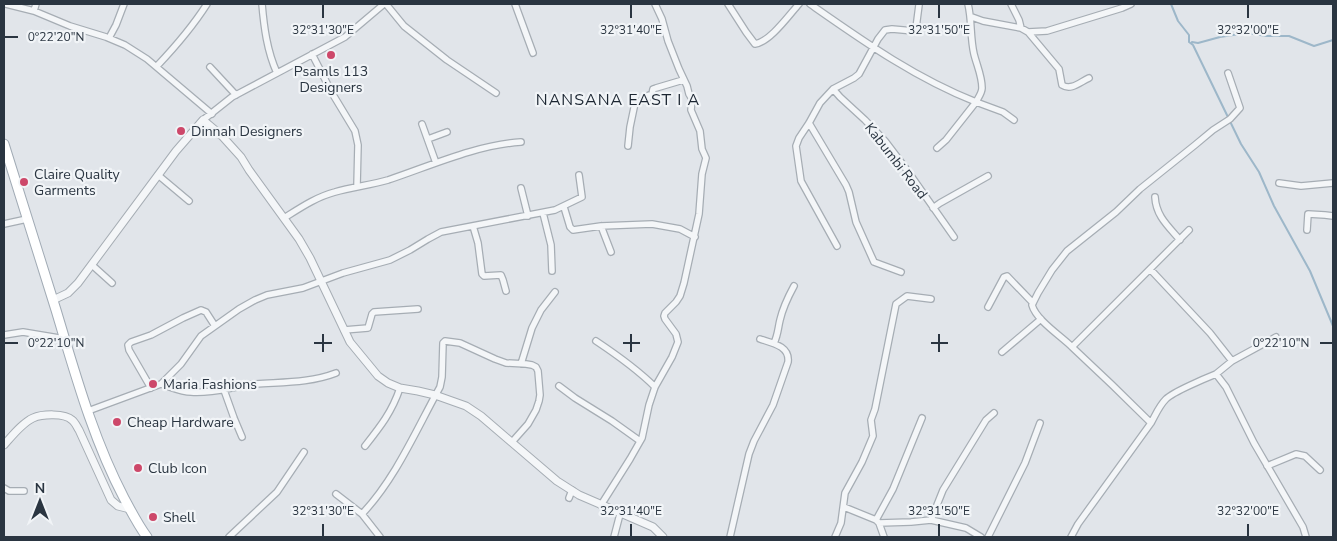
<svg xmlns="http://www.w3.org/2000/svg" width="1337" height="541" font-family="'Nunito Sans',sans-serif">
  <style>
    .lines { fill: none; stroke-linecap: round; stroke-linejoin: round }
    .stream { stroke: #9db7c9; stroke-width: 2 }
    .minor-casing { stroke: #a6adb4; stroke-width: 8 }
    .tertiary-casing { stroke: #a6adb4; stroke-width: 9 }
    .primary-casing { stroke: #a1abb5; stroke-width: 11 }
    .minor { stroke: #f4f6f8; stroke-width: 5.5 }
    .tertiary { stroke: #f4f6f8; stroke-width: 7 }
    .primary { stroke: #fff; stroke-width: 9 }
    .ticks { fill: none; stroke: #2a3541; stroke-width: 2 }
    .poi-dot { fill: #cd486a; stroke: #f1f4f7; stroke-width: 2 }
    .labels { text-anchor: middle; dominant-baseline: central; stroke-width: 4.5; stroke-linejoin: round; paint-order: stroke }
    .poi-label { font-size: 14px; fill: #2a3541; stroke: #f1f4f7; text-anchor: start }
    .street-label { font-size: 14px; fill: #2a3541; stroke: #f1f4f7 }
    .quarter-label { font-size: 16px; letter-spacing: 1px; fill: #1c2632; stroke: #f1f4f7 }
    .ticks-label { font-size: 12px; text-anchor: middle; fill: #2a3541; stroke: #f1f4f7; stroke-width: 4.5; stroke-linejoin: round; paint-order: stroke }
  </style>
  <rect width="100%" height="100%" fill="#e1e5ea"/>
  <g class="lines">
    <path class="stream" d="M1171 4 1178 21 1189 35V42L1193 45 1241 144 1259 172 1274 206 1310 271 1333 326
      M1192 42 1198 43 1220 37 1246 33 1267 36H1289L1314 46 1333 40"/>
    <g class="minor-casing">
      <path id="minor" d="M6 4 34 11 70 26 106 37 125 45 147 59 212 114
        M262 4C264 27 267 51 277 73
        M386 4 404 26 447 60 496 93
        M515 4 533 53
        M728 4 746 32 755 44C770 42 789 15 799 4
        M810 4C863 41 915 78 976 102 978 98 982 93 982 88 982 76 977 66 974 54 970 37 972 20 968 4
        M1011 4 1019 20 1021 28
        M34 11 36 4
        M972 17 983 21 1021 28 1028 32 1047 31 1122 8 1131 4
        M1028 32 1059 69 1062 85C1071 91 1080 82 1089 78
        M109 38 116 25 124 4
        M312 54 332 93 355 131 358 145 357 186
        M157 66C175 47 193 26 207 4
        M210 67 236 95
        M833 89 840 97 865 120 885 141 907 170 954 237
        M203 120 232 97 345 37 384 4
        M809 123 846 185 849 192 856 222 874 262 901 272
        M422 124 436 163
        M428 139 447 132
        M628 146 630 127 635 103 647 99 649 95 652 94 653 89 656 88 683 80
        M937 148 946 140 976 102 1003 112 1014 120
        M158 175 189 201
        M1279 183 1301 186 1333 183
        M521 188 528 216
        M1155 197C1156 216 1168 226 1180 240
        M564 207 570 227 573 230 601 226 652 224 680 229 695 237
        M933 208 940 203 988 176
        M543 213 551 245 552 271
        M284 218C300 208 316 197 335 192 352 187 371 185 388 180 430 166 476 145 521 142
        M4 224 27 219
        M473 226 478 243 482 274 484 276 501 275 503 280 506 291
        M601 226 611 252
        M1307 230 1308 214 1325 215 1333 216
        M837 246 801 181 796 146 799 138 809 123 820 103 833 89 854 78 859 74 878 39 885 30 892 29 914 31 916 28 919 5
        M92 265 112 283
        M1150 269 1210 333 1232 361
        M988 307 1004 277 1007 276 1033 303
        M344 330 368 328 372 314 374 312 418 309
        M4 335 23 332 65 339
        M596 341C617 355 637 369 655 387
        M774 343C778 335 778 328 780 320 783 307 788 297 794 286
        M1072 347 1189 230
        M1002 352 1041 319
        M521 364 532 328 541 310 555 292
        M1216 374 1232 361 1276 337
        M161 384C171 387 181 392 191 392 213 394 234 386 256 384 283 382 310 383 336 373
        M559 386 575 398 612 421 640 441
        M151 388 129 350 128 345 131 342 151 335 183 318 201 310 206 312 215 326
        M224 390 234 418 242 437
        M88 411 161 384 181 364 201 336 239 309 255 300 267 295 303 288 343 273 390 260 410 250 428 239 441 232 555 210 582 197 579 175
        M1151 423C1125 397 1099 372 1072 347 1061 336 1036 320 1032 305L1038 293 1052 270 1067 251 1116 212 1140 189 1195 145 1213 130 1230 119 1240 108 1228 73
        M365 446C380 427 392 412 400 388
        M1267 466 1296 454 1305 456 1320 470
        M4 488 9 491H24
        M336 494 362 514
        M569 498 572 490
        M601 505 630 459 642 438 649 405 655 387 672 357 678 342 676 334 665 319 664 316 665 313 676 302 680 296 684 283 699 214 702 174 706 158 702 149 700 131 691 110 692 99 689 94 687 86 679 69 668 41 662 19 655 4
        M844 507 876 520 879 523 884 537
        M876 520 893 489 922 418
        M931 520 943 490 986 420 994 413
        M879 523 911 522 931 520 966 528 981 537
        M229 537 277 492 304 452
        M380 537 362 514C396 478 416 430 440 387L442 377 443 343 445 341 460 343 495 359 506 363 526 364 532 365 536 367 538 371 540 395 539 401 536 410 528 424 512 442
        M614 537 620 514
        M730 537 749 454 754 441 773 405 788 362C790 346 772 343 760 339
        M835 537 841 523 845 493 862 462 873 436 871 420 875 409 896 304 907 296 931 299
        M988 537 1025 463 1040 423
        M1071 537 1078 524 1151 423C1156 414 1159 406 1166 399 1173 392 1206 378 1216 374L1226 387 1254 443 1303 527 1306 537"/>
    </g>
    <g class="tertiary-casing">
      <path id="tertiary" d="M53 300 68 293 78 283 176 151 203 120 222 136 241 157 249 170 299 239 310 258 350 342 378 376 388 383 400 388 418 391 435 395 466 406 481 416 557 481 579 495 653 527 663 537
        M4 445C12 436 22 423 33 418 42 414 65 413 72 420 75 422 77 427 79 430L111 500 118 506 130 509"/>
    </g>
    <g class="primary-casing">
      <path id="primary" d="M4 144C21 199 39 254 56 310 75 373 93 439 124 498 131 511 138 525 147 537"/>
    </g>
    <use href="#minor" class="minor"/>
    <use href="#tertiary" class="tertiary"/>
    <use href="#primary" class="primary"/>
  </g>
  <path class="ticks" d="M323 5V18M631 5V18M939 5V18M1248 5V18M5 37H18M323 334V352M631 334V352M939 334V352M5 343H18M314 343H332M623 343H640M931 343H948M1320 343H1332M323 524V536M631 524V536M939 524V536M1248 524V536"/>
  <g class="poi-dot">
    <circle cx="331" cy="55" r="5"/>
    <circle cx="181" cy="131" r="5"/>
    <circle cx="24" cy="182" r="5"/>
    <circle cx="153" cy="384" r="5"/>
    <circle cx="117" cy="422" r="5"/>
    <circle cx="138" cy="468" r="5"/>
    <circle cx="153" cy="517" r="5"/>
  </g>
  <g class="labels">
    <g class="poi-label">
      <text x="331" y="71" text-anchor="middle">Psamls 113<tspan x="331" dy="16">Designers</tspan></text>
      <text x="191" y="131">Dinnah Designers</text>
      <text x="34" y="174">Claire Quality<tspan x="34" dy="16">Garments</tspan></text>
      <text x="163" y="384">Maria Fashions</text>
      <text x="127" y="422">Cheap Hardware</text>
      <text x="148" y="468">Club Icon</text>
      <text x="163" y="517">Shell</text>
    </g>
    <g class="street-label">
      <text transform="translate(896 161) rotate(52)">Kabumbi Road</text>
    </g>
    <g class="quarter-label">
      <text x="618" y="100">NANSANA EAST I A</text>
    </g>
  </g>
  <g class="ticks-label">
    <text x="323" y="34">32°31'30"E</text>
    <text x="631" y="34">32°31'40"E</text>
    <text x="939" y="34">32°31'50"E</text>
    <text x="1248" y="34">32°32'00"E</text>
    <text x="56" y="41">0°22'20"N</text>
    <text x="56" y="347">0°22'10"N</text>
    <text x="1281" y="347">0°22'10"N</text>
    <text x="323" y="515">32°31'30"E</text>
    <text x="631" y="515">32°31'40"E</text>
    <text x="939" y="515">32°31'50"E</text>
    <text x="1248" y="515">32°32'00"E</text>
  </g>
  <rect width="1337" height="541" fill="none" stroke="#2a3541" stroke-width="10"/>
  <g transform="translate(40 501)" stroke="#f1f4f7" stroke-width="4" paint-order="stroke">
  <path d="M0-4L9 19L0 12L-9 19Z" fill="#2a3541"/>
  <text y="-8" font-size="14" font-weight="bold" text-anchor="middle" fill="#2a3541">N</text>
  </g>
</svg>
